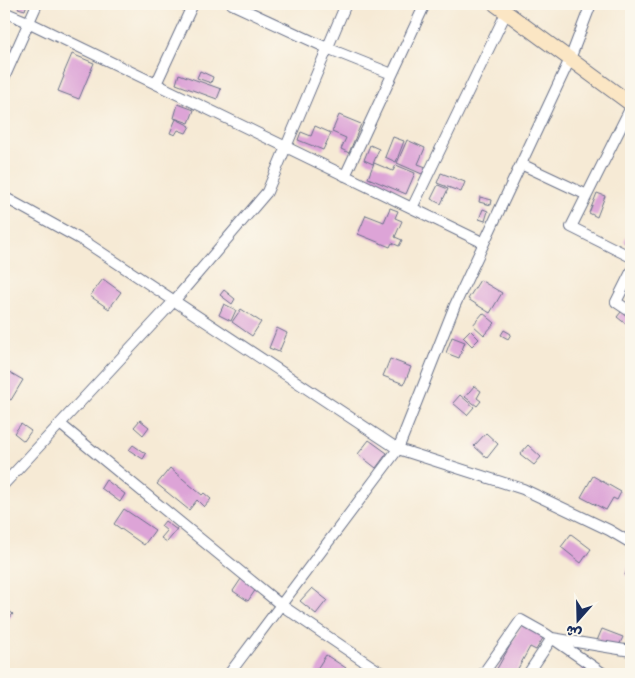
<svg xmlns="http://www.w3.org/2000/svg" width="635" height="678" font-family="Mynerve,'Playpen Sans Arabic',sans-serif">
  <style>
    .building { fill: #dda4d7 }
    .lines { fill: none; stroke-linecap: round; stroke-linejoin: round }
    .street-casing { stroke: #687088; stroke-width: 12 }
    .secondary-casing { stroke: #687088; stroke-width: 16 }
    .street { stroke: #fff; stroke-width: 10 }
    .secondary { stroke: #fbe6c4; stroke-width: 14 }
  </style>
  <rect width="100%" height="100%" fill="#fbf7ec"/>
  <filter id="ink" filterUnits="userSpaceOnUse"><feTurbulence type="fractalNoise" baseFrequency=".02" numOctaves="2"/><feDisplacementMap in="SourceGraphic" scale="10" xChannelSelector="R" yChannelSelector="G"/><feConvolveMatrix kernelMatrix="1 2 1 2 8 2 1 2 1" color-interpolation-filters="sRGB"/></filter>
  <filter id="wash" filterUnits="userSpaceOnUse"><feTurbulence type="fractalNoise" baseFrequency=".0096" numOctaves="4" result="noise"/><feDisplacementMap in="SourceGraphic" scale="20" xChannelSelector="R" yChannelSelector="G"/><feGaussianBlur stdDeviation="1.12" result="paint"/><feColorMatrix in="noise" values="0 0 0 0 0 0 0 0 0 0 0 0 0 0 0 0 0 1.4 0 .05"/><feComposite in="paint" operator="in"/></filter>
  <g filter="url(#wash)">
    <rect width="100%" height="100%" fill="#f6ead5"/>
    <g id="blocks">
      <path class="building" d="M19 4H27L25 10 18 8Z
        M4 42 13 46 8 61 4 59Z
        M72 54 94 63 79 99 58 91 64 76 63 75Z
        M200 71 213 77 211 83 197 78Z
        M179 74 221 89 217 99 176 84Z
        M178 104 194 110 189 123 174 118Z
        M339 115 361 124 349 153 341 149 346 138 332 132Z
        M176 119 190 126 186 133 178 130 175 135 170 133Z
        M315 126 331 133 323 150 298 140 301 132 311 136Z
        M393 137 404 141 396 162 385 157Z
        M407 140 425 148 418 164 426 167 422 174 397 163Z
        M370 145 379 149 373 164 364 160Z
        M374 163 393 171 396 165 415 173 406 194 368 178Z
        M441 173 465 182 461 192 437 183Z
        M438 185 448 189 441 204 431 199Z
        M597 193 605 196 597 217 589 213Z
        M480 197 492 200 491 205 479 202Z
        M390 208 398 211 395 218 402 221 395 237 402 240 399 246 392 243 390 247 358 234 366 215 384 222Z
        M483 209 488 211 485 221 479 219Z
        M631 228V245L624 242Z
        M103 279 121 292 109 309 90 296Z
        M480 280 502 293 490 313 468 299Z
        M224 290 235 299 232 304 220 295Z
        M224 304 236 310 231 321 219 315Z
        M625 307 631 312V328L617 317Z
        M241 309 261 322 252 336 232 322Z
        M483 313 495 323 484 335 473 325Z
        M277 328 287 333 279 352 269 348Z
        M470 330 479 339 472 346 463 337Z
        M504 330 511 334 508 339 501 335Z
        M452 337 465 342 459 358 446 353Z
        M390 359 411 367 404 384 383 376Z
        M4 369 23 380 11 400 4 396Z
        M474 386 481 391 477 398 481 401 477 406 465 397Z
        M460 395 474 407 467 415 453 403Z
        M140 420 149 427 143 435 134 427Z
        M21 424 31 431 24 441 14 433Z
        M486 433 498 444 487 458 474 446Z
        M369 440 387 453 376 468 358 454Z
        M133 445 146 454 143 459 129 450Z
        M528 445 541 457 534 465 520 454Z
        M170 468 202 495 204 493 211 499 204 507 197 500 189 510 157 484Z
        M593 476 621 492 617 500 613 498 606 510 581 497Z
        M106 480 125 494 120 502 101 488Z
        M124 509 155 530 144 545 114 524Z
        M165 521 177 530 167 542 161 538 167 531 161 526Z
        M571 534 591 549 581 563 561 547Z
        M631 561V578L625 575Z
        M243 576 258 586 248 601 233 591Z
        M312 588 327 600 316 614 300 601Z
        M4 607 13 614 7 621 4 618Z
        M524 621 546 633 536 650 530 647 515 674H494Z
        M602 629 623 637 616 652 596 643Z
        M326 655 346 668 344 672 347 674H318L315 672Z
        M587 662 591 665 586 674H582L580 673Z"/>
    </g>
  </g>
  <g filter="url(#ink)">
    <use href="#blocks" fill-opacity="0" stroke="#687088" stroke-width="1"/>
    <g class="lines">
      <g class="street-casing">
        <path id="street" d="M232 4 327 48 392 74
          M4 12 28 22 484 243
          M4 78 37 4
          M156 84 193 4
          M631 107 571 227 631 257
          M521 164 587 195
          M345 176 425 4
          M4 197 87 243 398 449 523 489 609 530 631 543
          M412 208 506 13
          M631 272 616 302 631 312
          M60 424 281 605 383 674
          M4 484 174 301 267 192 346 4
          M229 674 398 449 455 305 570 59 591 4
          M483 674 521 620 546 634 604 674
          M528 674 552 638 631 651"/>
      </g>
      <g class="secondary-casing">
        <path id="secondary" d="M495 4 631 104"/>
      </g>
      <use href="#street" class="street"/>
      <use href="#secondary" class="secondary"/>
    </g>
  </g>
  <rect width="635" height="678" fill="none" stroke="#fbf7ec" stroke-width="20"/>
  <g transform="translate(578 620) rotate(200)" stroke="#fbf7ec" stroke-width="4" paint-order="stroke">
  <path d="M0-4L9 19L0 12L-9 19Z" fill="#1b2f5e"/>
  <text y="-8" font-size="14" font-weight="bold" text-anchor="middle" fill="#1b2f5e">ش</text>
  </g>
</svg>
